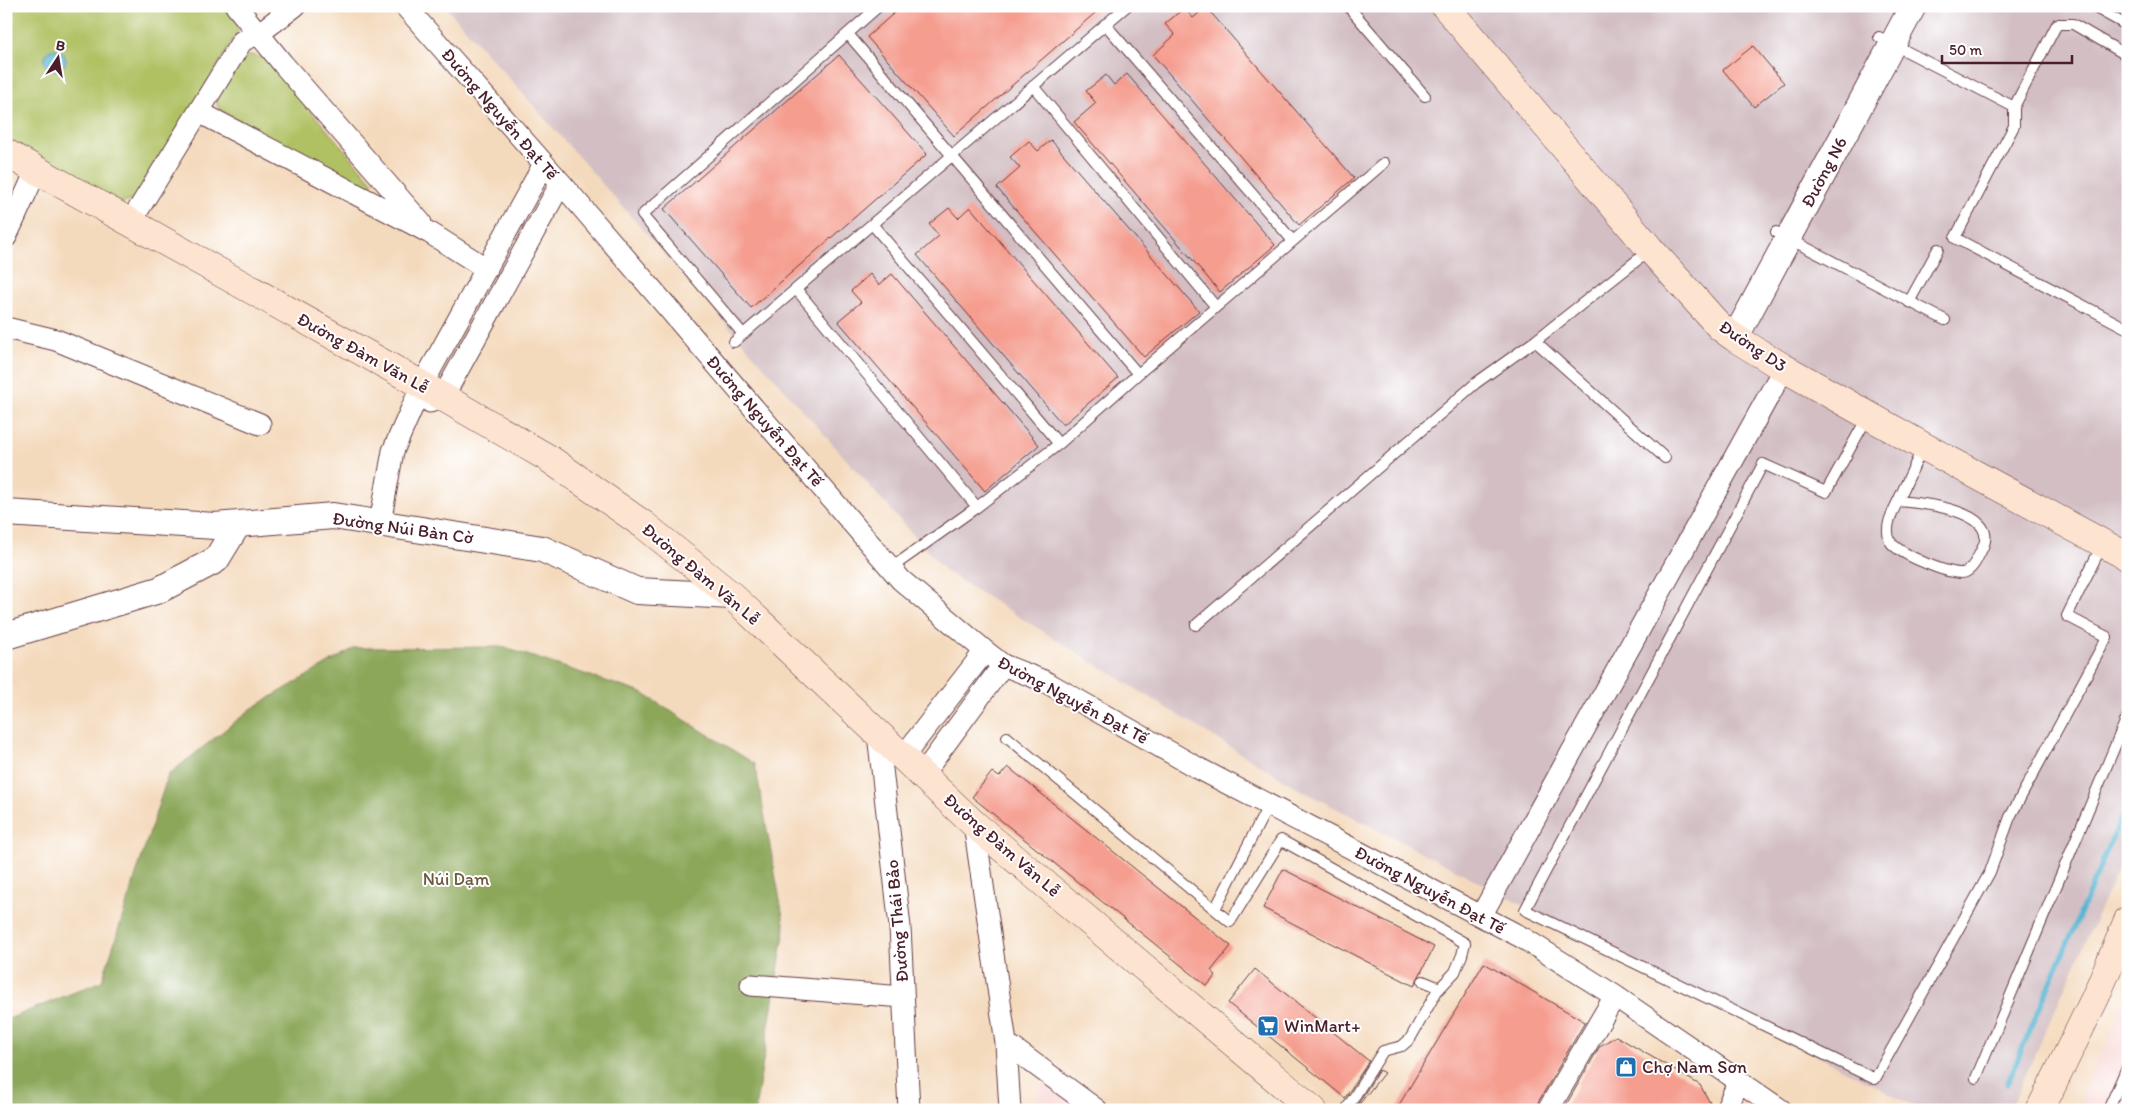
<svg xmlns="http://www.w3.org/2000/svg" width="2134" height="1116" font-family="Itim,sans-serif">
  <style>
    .built { fill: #f7d0cd }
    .industrial { fill: #d2bec3 }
    .green { fill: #b0c164; stroke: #7d7048 }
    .forest { fill: #8ca75a; stroke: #6b6342 }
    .water { fill: #54b5d2; stroke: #4f6a7e }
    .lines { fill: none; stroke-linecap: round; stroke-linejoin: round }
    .stream { stroke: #54b5d2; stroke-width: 5 }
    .building { fill: #f59e90 }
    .service-casing { stroke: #643b41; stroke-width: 12 }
    .minor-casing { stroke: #643b41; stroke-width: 23 }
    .tertiary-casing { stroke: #643b41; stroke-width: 28 }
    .secondary-casing { stroke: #643b41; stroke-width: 29 }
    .service { stroke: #fff; stroke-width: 10 }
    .minor { stroke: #fff; stroke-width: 21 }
    .tertiary { stroke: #fff; stroke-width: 26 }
    .secondary { stroke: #fde4d1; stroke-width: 28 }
    .labels { text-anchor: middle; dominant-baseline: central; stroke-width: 4; stroke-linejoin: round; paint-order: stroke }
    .street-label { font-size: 18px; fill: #4a1f2b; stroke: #fff }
    .park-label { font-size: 18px; fill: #6e583f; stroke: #fff }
    .poi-label { font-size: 18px; fill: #4a1f2b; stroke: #fff; text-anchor: start }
  </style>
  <rect width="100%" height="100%" fill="#fff"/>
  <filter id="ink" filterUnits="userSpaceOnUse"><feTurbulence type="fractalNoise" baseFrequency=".02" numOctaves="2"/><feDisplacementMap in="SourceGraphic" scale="10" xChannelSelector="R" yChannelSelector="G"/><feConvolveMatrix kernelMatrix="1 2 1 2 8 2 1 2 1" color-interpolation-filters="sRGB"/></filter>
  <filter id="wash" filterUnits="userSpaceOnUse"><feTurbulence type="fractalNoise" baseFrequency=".0096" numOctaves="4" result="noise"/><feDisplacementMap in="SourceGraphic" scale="20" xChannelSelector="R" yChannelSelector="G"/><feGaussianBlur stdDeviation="1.12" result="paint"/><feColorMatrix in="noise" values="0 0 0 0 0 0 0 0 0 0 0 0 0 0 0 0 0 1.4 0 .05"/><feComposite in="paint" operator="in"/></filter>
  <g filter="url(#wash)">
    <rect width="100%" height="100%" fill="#f4dabd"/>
    <path class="built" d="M2128 993V1110H2075Z
      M1043 1083 1089 1110H1037L1039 1088Z"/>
    <path class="industrial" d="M445 6H2128V847L2010 1110H1922L1297 788 945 571Z"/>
    <path class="green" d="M6 6H229L240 23 239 29 144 192C135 199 130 203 119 202L6 138Z
      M251 55 265 58 373 183 366 190 220 110 217 105 216 99 244 58Z"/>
    <path class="forest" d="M503 647 642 693 755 764 785 928 755 1110H6V1020L102 981 168 775 251 709 354 648Z"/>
    <path class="water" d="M44 60a11 11 0 1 1 22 0a11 11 0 1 1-22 0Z"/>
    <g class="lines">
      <path class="stream" d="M2007 1084 2128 802"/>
    </g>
    <g id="blocks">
      <path class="building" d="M902 6H1103L954 136 867 37Z
        M1206 7 1354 178 1299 225 1153 55 1175 35 1165 24 1184 8 1193 18Z
        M1753 46 1784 83 1754 107 1723 70Z
        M839 55 927 154 751 308 664 209Z
        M1127 74 1275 245 1220 292 1074 122 1096 103 1086 91 1106 75 1114 85Z
        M1051 140 1199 311 1144 357 997 188 1020 168 1010 157 1029 141 1038 151Z
        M970 207 1118 378 1063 425 917 255 939 236 929 224 949 208 958 218Z
        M870 274 879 285 892 274 1039 445 985 491 838 321 861 302 851 291Z
        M1008 767 1231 946 1211 971 1216 975 1207 986 972 797 992 772 999 777Z
        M1283 869 1434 947 1414 986 1263 908Z
        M1484 963 1585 1022 1537 1104 1536 1110H1396Z
        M1255 969 1369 1061 1345 1098 1228 1003Z
        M1616 1036 1700 1085 1714 1110H1563L1600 1046Z
        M1379 1070 1384 1073 1357 1107H1356Z"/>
    </g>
  </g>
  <g filter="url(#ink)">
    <use href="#blocks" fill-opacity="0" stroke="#643b41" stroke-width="1"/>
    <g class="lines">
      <g class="service-casing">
        <path id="service" d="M1348 6 1425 96
          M2092 6 2128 26
          M1105 24 1293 241
          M848 34 1138 374 1059 444 977 507 891 568
          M1879 37 2014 107
          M2128 56 2073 24H2057L2014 107V126L1955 238 2128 329
          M1033 86 1216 307
          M872 224 1059 444
          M1776 232 1945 320
          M796 289 977 507
          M1909 302 1938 249
          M743 334 642 215 879 6
          M1535 341 1665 458
          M734 342 1127 6
          M1138 374 1384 163
          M1868 416 1826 492 1763 464 1525 910 1875 1079 1990 872 2010 817 2107 637 2067 616 2102 545
          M1898 501C1920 503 2000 510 1983 547 1978 556 1975 567 1966 572 1954 578 1896 553 1890 541 1884 527 1892 513 1898 501Z
          M1898 501 1923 447
          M1196 625 1476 383 1535 341 1650 250
          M1007 737 1230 922 1281 840 1465 943 1462 955 1455 972 1437 991 1410 1039 1402 1046 1383 1051 1346 1110
          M1215 909 1268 806
          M1423 981 1440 988
          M1976 1078 2128 715
          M2108 1110 2128 1065"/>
      </g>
      <g class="minor-casing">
        <path id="minor" d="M236 6 283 64 421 223
          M405 6 561 183 901 580 985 651 1003 665 1044 681 1196 767 1523 938 1615 996 1781 1110
          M199 112 430 233 487 269
          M130 223 242 41 258 34 295 6
          M6 237 37 169
          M6 328 56 340 260 424
          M430 402 443 397 561 183
          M380 523 393 451 422 385 544 164
          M878 734 900 927 909 1110
          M903 757 985 651
          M923 774 1003 665
          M974 824 1006 1043 1010 1110
          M1481 916 1784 368
          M751 985 903 997
          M1006 1043 1097 1110
          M1548 1110 1615 996
          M1726 1110 1739 1081"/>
      </g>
      <g class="tertiary-casing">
        <path id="tertiary" d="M1735 338 1913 6
          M6 513 215 526 333 516 542 549 637 591 732 596
          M6 636 159 590 216 560 238 524"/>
      </g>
      <g class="secondary-casing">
        <path id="secondary" d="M1445 6 1650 249 1720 327 1735 338 1784 368 1923 446 2128 557
          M6 153 422 385 548 458 644 525 732 596 974 824 1313 1110
          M2040 1110 2095 998 2128 920"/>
      </g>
      <use href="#service" class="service"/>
      <use href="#minor" class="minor"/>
      <use href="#tertiary" class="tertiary"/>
      <use href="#secondary" class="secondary"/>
    </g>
  </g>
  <defs>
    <g id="supermarket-square" transform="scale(1.125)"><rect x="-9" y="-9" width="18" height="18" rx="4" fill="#1f6fb2" stroke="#fff"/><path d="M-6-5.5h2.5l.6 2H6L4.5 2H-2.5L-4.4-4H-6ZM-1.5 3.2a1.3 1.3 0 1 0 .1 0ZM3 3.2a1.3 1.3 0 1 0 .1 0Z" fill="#fff"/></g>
    <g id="shop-square" transform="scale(1.125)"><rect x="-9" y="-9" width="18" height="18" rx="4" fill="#1f6fb2" stroke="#fff"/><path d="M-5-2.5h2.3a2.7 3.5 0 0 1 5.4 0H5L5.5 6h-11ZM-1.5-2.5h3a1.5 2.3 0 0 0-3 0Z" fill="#fff"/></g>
  </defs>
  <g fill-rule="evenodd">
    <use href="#supermarket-square" x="1268" y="1026"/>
    <use href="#shop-square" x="1626" y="1067"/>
  </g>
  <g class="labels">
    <g class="street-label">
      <text transform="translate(500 114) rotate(49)">Đường Nguyễn Đạt Tế</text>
      <text transform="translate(1824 172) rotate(-62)">Đường N6</text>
      <text transform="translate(1753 346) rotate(34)">Đường D3</text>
      <text transform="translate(363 353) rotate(29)">Đường Đàm Văn Lễ</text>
      <text transform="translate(765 421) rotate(49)">Đường Nguyễn Đạt Tế</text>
      <text transform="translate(403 528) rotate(8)">Đường Núi Bàn Cờ</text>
      <text transform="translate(701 574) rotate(40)">Đường Đàm Văn Lễ</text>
      <text transform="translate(1073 700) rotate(28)">Đường Nguyễn Đạt Tế</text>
      <text transform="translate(1002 845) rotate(41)">Đường Đàm Văn Lễ</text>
      <text transform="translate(1430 890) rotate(28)">Đường Nguyễn Đạt Tế</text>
      <text transform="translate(897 921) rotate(-95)">Đường Thái Bảo</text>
    </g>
    <g class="park-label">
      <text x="456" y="879">Núi Dạm</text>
    </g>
    <g class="poi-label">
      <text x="1284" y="1026">WinMart+</text>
      <text x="1642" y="1067">Chợ Nam Sơn</text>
    </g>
  </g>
  <rect width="2134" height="1116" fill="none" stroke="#fff" stroke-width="25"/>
  <g transform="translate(58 58) rotate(12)" stroke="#ffffff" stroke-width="4" paint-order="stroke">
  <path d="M0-4L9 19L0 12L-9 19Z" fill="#4a1f2b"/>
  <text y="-8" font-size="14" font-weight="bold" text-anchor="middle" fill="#4a1f2b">B</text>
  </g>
  <path d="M1942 55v8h130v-8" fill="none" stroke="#4a1f2b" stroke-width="2.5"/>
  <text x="1949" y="55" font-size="15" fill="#4a1f2b" stroke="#ffffff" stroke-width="4" paint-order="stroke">50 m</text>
</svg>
